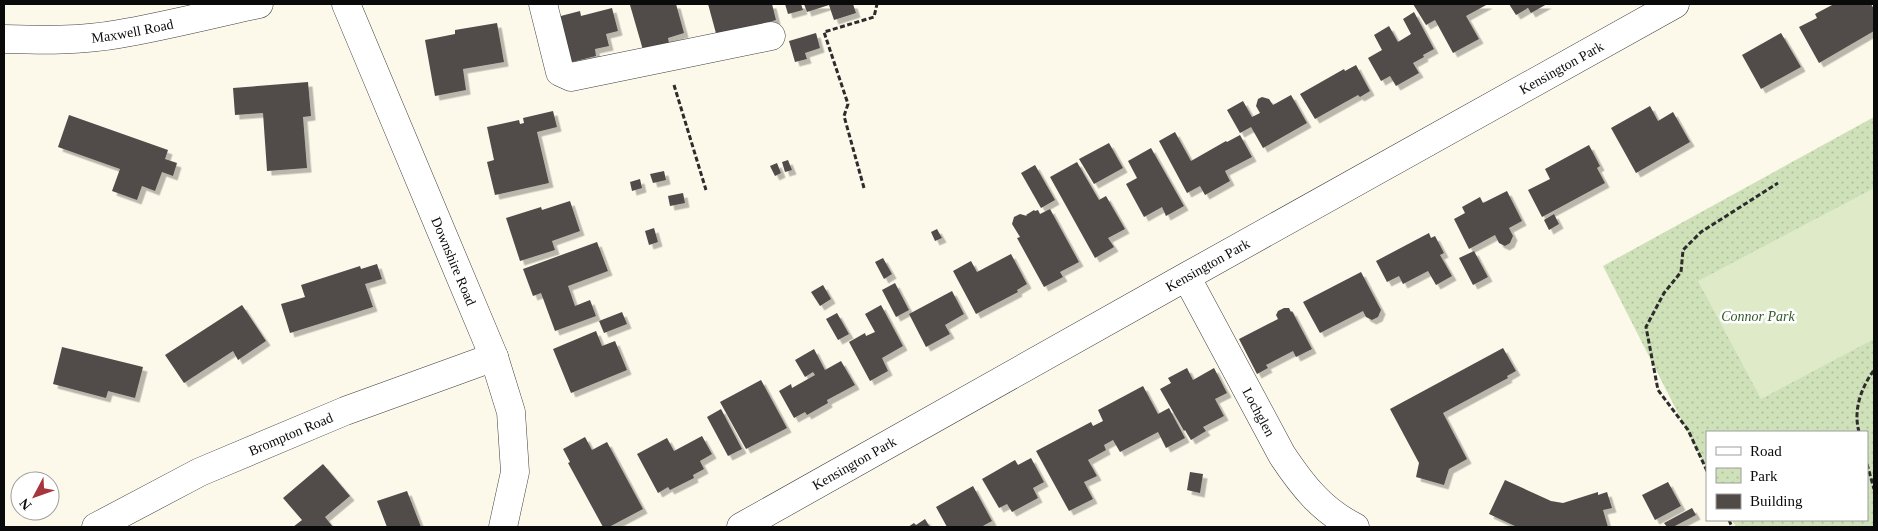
<svg xmlns="http://www.w3.org/2000/svg" width="1878" height="531" font-family="Georgia,serif">
  <style>
    .park { fill: url(#park-dots) }
    .pitch { fill: #dfeac9 }
    .building { fill: #514b48; filter: url(#shadow) }
    .lines { fill: none; stroke-linecap: round; stroke-linejoin: round }
    .minor-casing { stroke: #3d3d3d; stroke-width: 29 }
    .path { stroke: #2c2c2c; stroke-width: 3; stroke-dasharray: 5 2.5; stroke-linecap: butt }
    .minor { stroke: #fff; stroke-width: 28 }
    .labels { text-anchor: middle; dominant-baseline: central; stroke-width: 5; stroke-linejoin: round; paint-order: stroke }
    .street-label { font-size: 14px; fill: #0a0a0a; stroke: #fff }
    .park-label { font-size: 14px; font-style: italic; fill: #305824; stroke: #fff }
  </style>
  <defs>
    <pattern id="park-dots" width="8" height="8" patternUnits="userSpaceOnUse" patternTransform="scale(1.25)"><rect width="8" height="8" fill="#cfe1b8"/><path d="M2 2h.1M6 6h.1" fill="none" stroke="#b0c09d" stroke-width="1.8" stroke-linecap="round"/></pattern>
    <filter id="shadow"><feDropShadow dx="4.5" dy="4.5" stdDeviation="0" flood-color="#0004"/></filter>
  </defs>
  <rect width="100%" height="100%" fill="#fcf8ea"/>
  <path class="park" d="M1874 117V527H1736L1732 520H1867V432H1707V470L1603 266Z"/>
  <path class="pitch" d="M1874 188V339L1761 399 1698 281Z"/>
  <path class="building" d="M635 4H655L656 5 676 4 684 33 668 38 669 43 643 50 630 5Z
    M708 4H772L776 20 717 37Z
    M785 4H801L803 10 788 14Z
    M804 4H853L856 13 834 20 829 5 807 12Z
    M1413 4H1488L1466 16 1479 39 1453 53 1435 20 1426 25Z
    M1509 4H1547L1531 13 1528 8 1516 15Z
    M1834 4H1871L1874 9V31L1819 63 1799 27 1817 18 1815 14Z
    M612 8 618 31 606 34 609 46 595 49 596 56 568 63 557 17 580 11 581 16Z
    M1414 12 1434 49 1423 55 1424 57 1413 63 1419 73 1396 86 1390 76 1381 81 1368 58 1382 50 1374 35 1389 26 1398 42 1411 34 1403 19Z
    M497 23 504 62 463 69 466 90 435 96 425 40 455 34V30Z
    M816 33 820 48 805 53 807 59 795 62 789 41Z
    M1781 33 1801 67 1761 89 1742 55Z
    M1356 65 1370 91 1360 97 1358 95 1315 119 1300 94 1344 69 1345 71Z
    M308 82 311 116 303 117 307 168 267 171 263 113 235 115 233 88Z
    M1291 95 1307 123 1263 148 1251 127 1240 133 1227 110 1243 101 1252 117 1260 113 1256 106 1258 99 1262 97 1269 99 1273 105Z
    M1650 106 1658 121 1673 112 1690 142 1636 173 1611 128Z
    M553 111 557 127 537 132 549 183 495 195 487 162 494 160 487 127 519 120 520 124 524 123 523 118Z
    M69 115 168 150 165 159 177 163 173 176 162 172 155 191 142 186 137 200 112 191 120 169 58 147Z
    M1175 132 1191 161 1226 141 1227 142 1240 135 1252 157 1225 171 1230 181 1205 195 1200 186 1187 193 1159 141Z
    M1109 143 1123 168 1094 184 1079 159Z
    M1589 145 1600 166 1597 168 1605 183 1542 217 1528 190 1550 179 1545 169Z
    M1151 148 1184 206 1166 216 1162 207 1144 217 1126 184 1137 178 1128 161Z
    M788 160 792 170 785 172 782 162Z
    M1077 162 1099 200 1106 196 1125 229 1108 238 1114 247 1095 258 1050 177Z
    M777 163 781 173 775 176 770 166Z
    M1035 165 1055 200 1041 208 1021 173Z
    M664 171 666 180 653 183 650 174Z
    M640 179 642 188 632 191 630 182Z
    M1507 191 1522 221 1509 228 1513 236 1510 243 1505 246 1499 243 1495 235 1469 249 1454 219 1465 213 1462 207 1480 197 1483 203Z
    M683 193 685 203 670 206 668 196Z
    M570 201 580 231 552 241 555 250 520 261 506 218 541 207 542 210Z
    M1050 209 1079 262 1060 272 1063 277 1044 287 1017 238 1020 237 1012 224 1014 217 1020 214 1027 216 1026 215 1034 210 1035 211 1038 210 1040 214Z
    M1554 214 1559 224 1549 230 1544 220Z
    M654 228 658 242 649 245 645 231Z
    M937 229 942 238 935 241 931 232Z
    M1429 233 1431 238 1435 236 1444 253 1440 255 1452 276 1436 285 1428 271 1403 284 1399 276 1387 282 1376 261Z
    M597 242 608 271 568 286 575 306 590 300 596 316 555 331 541 293 533 296 523 269Z
    M1474 251 1488 277 1473 285 1459 258Z
    M1011 254 1027 284 1017 290 1018 292 976 314 953 271 971 261 977 272Z
    M883 258 892 274 884 279 875 262Z
    M377 264 382 279 365 284 373 307 290 333 281 304 305 297 301 285 360 266 361 269Z
    M1361 272 1381 310 1378 317 1372 320 1366 317 1363 311 1320 333 1303 302Z
    M895 283 909 310 896 317 882 290Z
    M823 285 831 299 820 306 811 292Z
    M952 291 964 314 945 325 950 334 926 347 909 314Z
    M242 305 266 341 238 360 233 351 184 383 165 355Z
    M881 305 903 346 882 358 888 371 870 381 849 342 865 333 866 336 875 332 865 314Z
    M1284 308H1289L1291 312 1292 311 1312 349 1296 357 1293 351 1266 365 1268 368 1257 374 1239 339 1278 319 1276 315 1278 311Z
    M622 312 627 324 604 333 599 321Z
    M837 313 849 334 838 340 826 319Z
    M596 331 602 346 615 341 627 370 571 393 553 349Z
    M62 347 143 367 135 398 108 391 106 398 53 384Z
    M1503 348 1516 371 1507 376 1508 378 1443 413 1467 459 1449 469 1444 485 1416 477 1419 463 1390 409Z
    M814 349 825 370 841 361 855 385 827 400 828 403 807 415 805 412 794 418 779 391 791 384 792 388 815 375 813 372 805 377 795 360Z
    M1187 368 1193 380 1214 368 1227 393 1215 399 1224 416 1203 427 1206 431 1191 440 1185 430 1184 431 1160 389 1171 383 1168 378Z
    M761 380 787 428 746 449 720 402Z
    M1143 386 1158 414 1169 408 1185 438 1166 448 1158 432 1120 452 1113 440 1104 445 1106 450 1088 460 1097 476 1084 482 1093 499 1069 511 1036 451 1091 422 1093 426 1103 421 1098 410Z
    M721 409 742 449 728 456 707 417Z
    M702 436 712 454 700 461 704 469 693 475 694 478 670 490 668 487 658 493 637 454 667 438 674 451Z
    M585 437 592 450 607 442 643 509 609 527H603L568 463 570 462 563 449Z
    M1031 458 1044 482 1033 488 1038 498 1012 512 1007 504 999 508 982 479 1015 460 1018 465Z
    M323 464 350 496 325 517 333 527H293L302 520 283 498Z
    M1190 472 1203 474 1200 493 1187 490Z
    M1505 480 1551 501 1563 503 1598 492V495L1607 492 1612 508 1603 510 1608 527H1517L1489 514Z
    M1668 482 1681 506 1655 520 1642 495Z
    M973 486 992 521 981 527H947L936 507Z
    M407 491 421 527H387L377 501Z
    M1692 508 1696 515 1673 527H1667L1664 523Z
    M925 519 930 527H908L914 523 916 525Z"/>
  <g class="lines">
    <g class="minor-casing">
      <g id="minor">
        <path id="s1" d="M346 4 494 357 511 412 515 472 503 527"/>
        <path d="M543 4 560 72 571 77 771 36"/>
        <path id="s2" d="M4 39C42 40 81 41 119 34 166 26 212 14 259 4"/>
        <path id="s3" d="M1187 278 1282 455C1302 485 1322 511 1355 527"/>
        <path id="s4" d="M96 527 200 472 345 411 494 357"/>
        <path id="s5" d="M741 527C1051 351 1364 178 1675 4"/>
      </g>
    </g>
    <path class="path" d="M674 85 706 190
      M864 188 844 116 848 104 824 32 874 17 877 4
      M1859 432C1853 410 1861 388 1874 370
      M1867 464 1874 489
      M1707 471 1688 430 1658 390 1646 327 1664 293 1681 272 1683 250 1701 232 1778 183
      M1729 520 1732 527"/>
    <use href="#minor" class="minor"/>
  </g>
  <g class="labels">
    <g class="street-label">
      <text stroke="none"><textPath href="#s2" startOffset="129">Maxwell Road</textPath></text>
      <text stroke="none"><textPath href="#s5" startOffset="940">Kensington Park</textPath></text>
      <text stroke="none"><textPath href="#s1" startOffset="279">Downshire Road</textPath></text>
      <text stroke="none"><textPath href="#s5" startOffset="535">Kensington Park</textPath></text>
      <text stroke="none"><textPath href="#s3" startOffset="152">Lochglen</textPath></text>
      <text stroke="none"><textPath href="#s4" startOffset="216">Brompton Road</textPath></text>
      <text stroke="none"><textPath href="#s5" startOffset="130">Kensington Park</textPath></text>
    </g>
    <g class="park-label">
      <text x="1758" y="316">Connor Park</text>
    </g>
  </g>
  <rect width="1878" height="531" fill="none" stroke="#0a0a0a" stroke-width="10"/>
  <rect x="1706" y="431" width="162" height="90" fill="#ffffff" stroke="#9d9d9d"/>
  <rect x="1716" y="447" width="25" height="8" fill="#ffffff" stroke="#9d9d9d"/>
  <text x="1750" y="456" font-size="15" fill="#0a0a0a">Road</text>
  <rect x="1716" y="468" width="25" height="15" fill="url(#park-dots)" stroke="#9d9d9d"/>
  <text x="1750" y="481" font-size="15" fill="#0a0a0a">Park</text>
  <rect x="1716" y="494" width="25" height="15" fill="#514b48" stroke="#9d9d9d"/>
  <text x="1750" y="506" font-size="15" fill="#0a0a0a">Building</text>
  <g transform="translate(35 496) rotate(229)"><circle r="24" fill="#ffffff" stroke="#9d9d9d"/>
  <path d="M0-4L9 19L0 12L-9 19Z" fill="#a7353d"/>
  <text y="-8" font-size="14" font-weight="bold" text-anchor="middle" fill="#0a0a0a">N</text>
  </g>
</svg>
